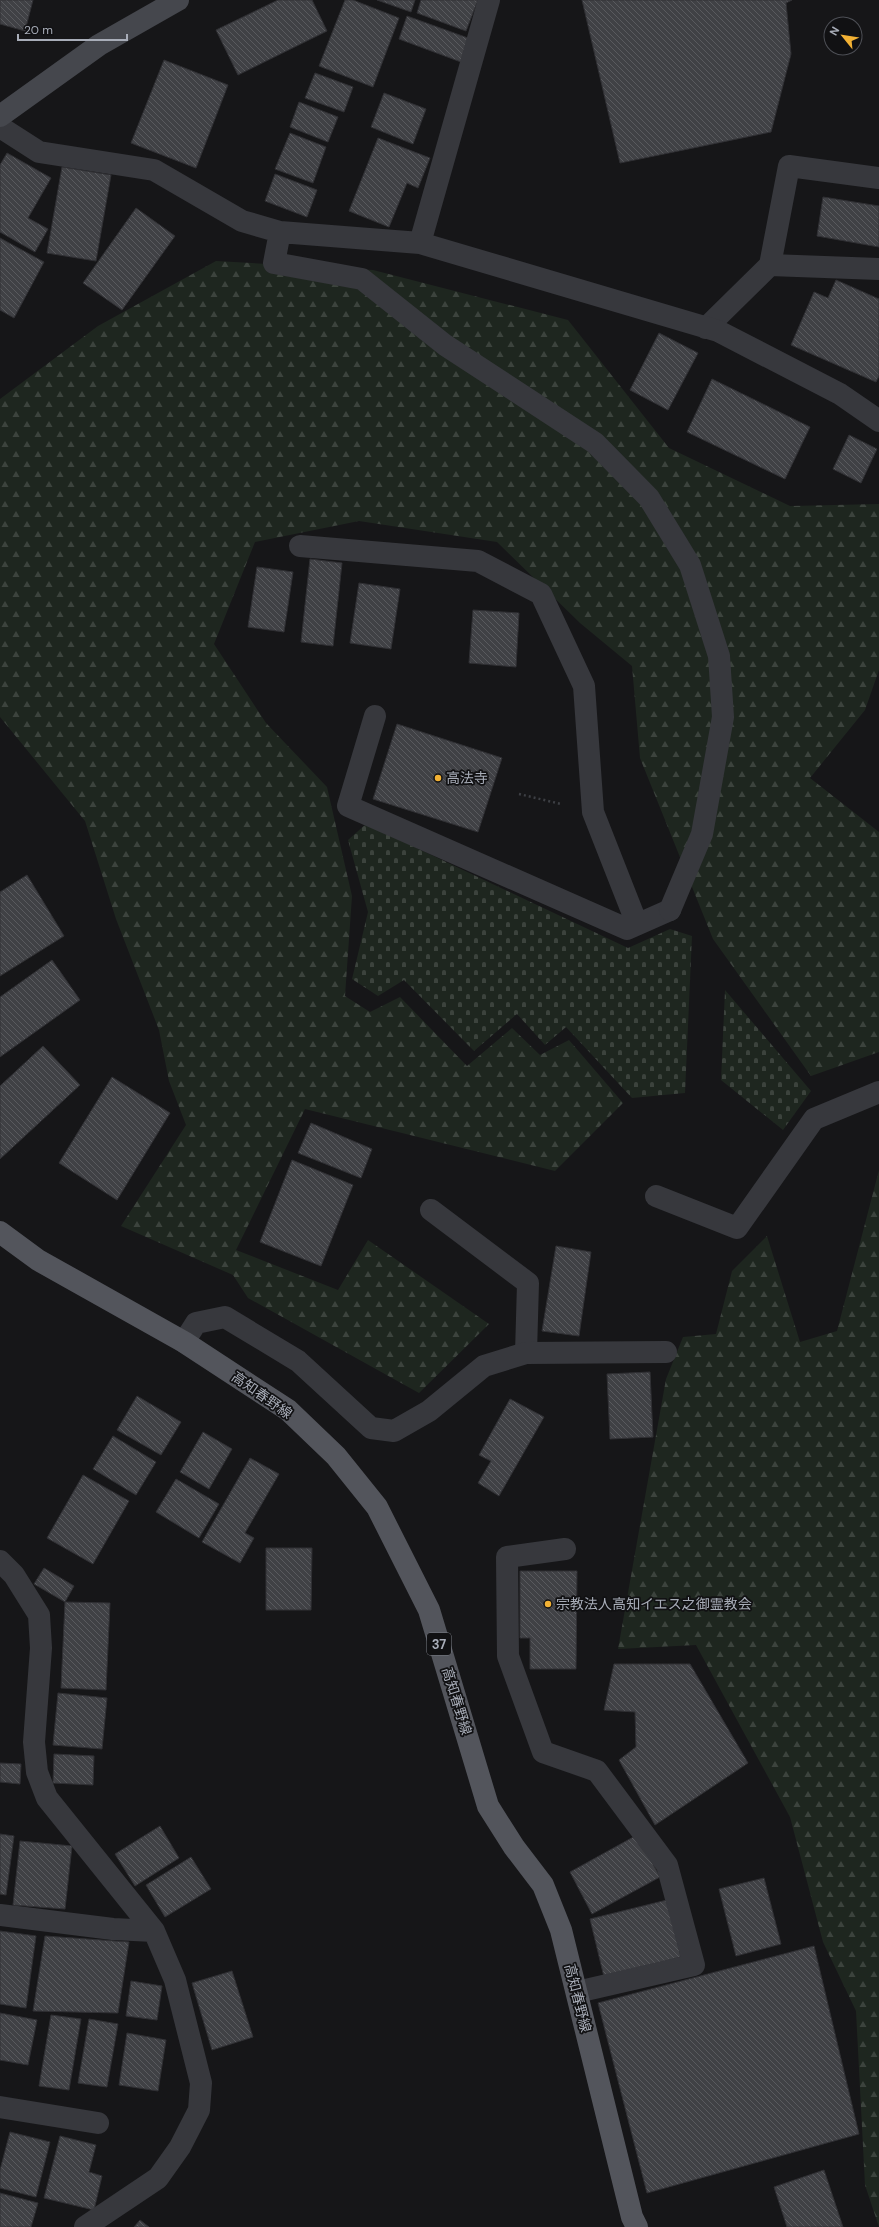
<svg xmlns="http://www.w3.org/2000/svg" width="879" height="2227" font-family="'DM Sans','Noto Sans JP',sans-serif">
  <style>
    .forest { fill: url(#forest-firs) }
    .cemetery { fill: url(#cemetery-stones) }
    .building { fill: url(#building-back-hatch); stroke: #303034 }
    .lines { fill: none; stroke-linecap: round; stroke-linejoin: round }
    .path { stroke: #3d3f44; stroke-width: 2.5; stroke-dasharray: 2 3; stroke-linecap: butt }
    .lane { stroke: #37383d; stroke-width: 22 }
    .street { stroke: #37383d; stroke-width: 22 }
    .secondary { stroke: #45474d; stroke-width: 22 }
    .primary { stroke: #53555c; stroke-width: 22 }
    .poi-dot { fill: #f2b134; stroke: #111113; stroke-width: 1.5 }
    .labels { text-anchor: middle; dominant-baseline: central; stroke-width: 3.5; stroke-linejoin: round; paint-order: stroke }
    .shield { fill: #111113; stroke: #7b7e86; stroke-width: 1 }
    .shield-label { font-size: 13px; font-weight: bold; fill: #a8adb8 }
    .poi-label { font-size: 14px; fill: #a8adb8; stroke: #111113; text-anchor: start }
    .street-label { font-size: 14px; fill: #a8adb8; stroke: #111113 }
  </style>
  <defs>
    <pattern id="forest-firs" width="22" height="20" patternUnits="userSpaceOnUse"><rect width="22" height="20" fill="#1e261f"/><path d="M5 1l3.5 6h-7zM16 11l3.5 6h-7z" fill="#3c433d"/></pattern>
    <pattern id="cemetery-stones" width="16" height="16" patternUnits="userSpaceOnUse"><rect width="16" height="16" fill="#1e261f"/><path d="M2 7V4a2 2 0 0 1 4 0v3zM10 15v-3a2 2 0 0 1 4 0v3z" fill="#3c433d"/></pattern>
    <pattern id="building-back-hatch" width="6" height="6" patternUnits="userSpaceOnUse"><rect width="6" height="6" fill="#404145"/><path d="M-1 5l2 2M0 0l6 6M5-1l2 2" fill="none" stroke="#595a5e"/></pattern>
  </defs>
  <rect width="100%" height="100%" fill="#161618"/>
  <path class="forest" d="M216 261 373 270 568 320 669 448 790 506 879 504V670L865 710 810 778 879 832V1052L811 1076 713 939 640 758 632 666 580 623 497 542 359 521 255 542 214 644 266 723 327 787 352 896 345 996 370 1012 400 997 467 1066 512 1028 540 1055 569 1040 623 1103 555 1171 305 1109 236 1250 338 1290 368 1240 489 1324 419 1393 248 1298 233 1275 121 1226 186 1125 169 1081 159 1030 116 919 85 821 0 717V399L98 326Z
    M879 1170V2227L865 2185 856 2011 823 1942 790 1817 696 1645 618 1649 666 1379 683 1337 716 1334 732 1271 767 1236 800 1342 837 1331Z"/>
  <path class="cemetery" d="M366 824 628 948 670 929 692 936 685 1093 632 1098 566 1027 545 1045 517 1014 474 1051 404 980 378 996 352 979 368 912 348 840Z
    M725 990 811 1091 783 1130 721 1080Z"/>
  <path class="building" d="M0 0H33L25 31 0 24Z
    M278 0H312L327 31 238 75 216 30Z
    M345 0H353L399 18 373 87 319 66Z
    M377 0H415L411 12Z
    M421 0H478L466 31 417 13Z
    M582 0H792L786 3 791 54 771 132 620 163Z
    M407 16 468 38 461 62 399 39Z
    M164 60 228 85 196 168 131 143Z
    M315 73 353 87 344 112 305 98Z
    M384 93 426 109 413 144 371 127Z
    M299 102 338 117 328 142 290 127Z
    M290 133 326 147 313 183 275 169Z
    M378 138 430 158 418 188 407 183 389 227 349 211Z
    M7 153 51 178 28 218 48 229 35 252 0 232V165Z
    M62 167 111 175 96 261 47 253Z
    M275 174 317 190 307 217 265 201Z
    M823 197 879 206V247L817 236Z
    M136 208 175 236 122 310 83 283Z
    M0 238 44 262 14 318 0 310Z
    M836 280 879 299V376L876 382 791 345 814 292 828 298Z
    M659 333 698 353 668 410 630 390Z
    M712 379 810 427 785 479 687 432Z
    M849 435 877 449 861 483 833 469Z
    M310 559 342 563 333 646 301 642Z
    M257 567 293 572 284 632 248 627Z
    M359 583 400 589 391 649 350 643Z
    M473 610 519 613 516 667 469 663Z
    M397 724 502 758 478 832 373 799Z
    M27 875 64 936 0 976V892Z
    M52 960 80 1000 0 1057V997Z
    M43 1046 80 1085 0 1159V1086Z
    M112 1077 170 1113 117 1200 59 1163Z
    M311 1123 372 1149 361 1178 298 1153Z
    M292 1160 353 1185 321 1266 260 1242Z
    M556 1246 591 1252 579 1336 542 1331Z
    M650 1372 653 1437 610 1439 607 1374Z
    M137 1396 181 1422 161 1455 117 1430Z
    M510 1399 544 1417 499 1496 478 1483 491 1461 479 1455Z
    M203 1432 232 1449 209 1489 180 1472Z
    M113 1436 156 1462 136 1495 93 1469Z
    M250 1458 279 1474 245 1533 254 1538 240 1563 202 1542Z
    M83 1475 129 1501 93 1564 47 1538Z
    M176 1479 219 1504 199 1538 156 1512Z
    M266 1548H312L311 1610H266Z
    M44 1568 74 1586 65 1602 34 1584Z
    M520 1571H577L576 1669H530V1638H520Z
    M65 1602 110 1603 106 1690 61 1688Z
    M614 1664H690L748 1763 655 1825 619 1760 636 1747 635 1712 604 1710Z
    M58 1693 107 1698 102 1749 53 1745Z
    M54 1754 94 1756 93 1785 53 1783Z
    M0 1763 21 1764 20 1784 0 1782Z
    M160 1826 179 1858 135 1886 115 1854Z
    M0 1834 14 1836 6 1895 0 1894Z
    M637 1835 660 1877 592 1914 570 1872Z
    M20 1841 72 1846 65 1909 13 1905Z
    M191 1857 211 1889 165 1917 146 1885Z
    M764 1878 781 1944 736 1956 719 1889Z
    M667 1900 681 1957 604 1977 590 1919Z
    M0 1931 36 1936 26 2008 0 2004Z
    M45 1936 129 1942 118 2013 33 2011Z
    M814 1946 859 2134 647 2193 598 2003Z
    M232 1971 253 2037 212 2050 192 1983Z
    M131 1981 162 1986 157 2020 126 2016Z
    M0 2013 37 2020 28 2065 0 2060Z
    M51 2015 81 2019 69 2090 39 2086Z
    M89 2019 118 2024 107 2087 78 2083Z
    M127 2033 166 2040 158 2091 119 2085Z
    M10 2132 50 2142 36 2197 0 2188V2170Z
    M60 2136 96 2145 89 2172 102 2176 94 2210 44 2198Z
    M824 2170 843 2227H787L774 2187Z
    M0 2193 38 2203 31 2227H0Z
    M140 2220 149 2227H134Z"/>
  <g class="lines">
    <path class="path" d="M519 794 561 804"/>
    <path class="lane" d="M770 265 879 269
      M706 328 770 265 789 166 879 178
      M300 546 478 561 541 594 584 686 593 812 637 924
      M375 716 348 806 627 929 670 910
      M656 1196 737 1228 814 1119 879 1092
      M431 1210 528 1283 526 1353
      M565 1549 507 1557 508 1656 543 1752 597 1771 667 1865 694 1965 577 1992"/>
    <path class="street" d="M0 127 39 152 154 170 242 221 280 232 420 243 718 331 840 394 879 421
      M280 232 274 263 362 279 445 345 595 443 649 498 690 565 719 656 723 717 702 834 670 910
      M420 243 489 0
      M184 1342 196 1323 225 1317 298 1361 371 1428 394 1431 429 1411 484 1366 526 1353 666 1352
      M0 1561 14 1575 39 1615 41 1648 34 1742 37 1772 47 1798 154 1931 175 1980 201 2083 199 2110 180 2147 158 2178 85 2227
      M0 1915 113 1929 154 1931
      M0 2107 98 2123"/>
    <path class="secondary" d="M0 116 99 45 178 0"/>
    <path class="primary" d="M0 1232 38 1260 184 1342 288 1410 336 1456 377 1507 429 1610 488 1806 514 1847 543 1885 561 1930 632 2217 637 2227"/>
  </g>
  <g class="poi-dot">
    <circle cx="438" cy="778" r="4"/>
    <circle cx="548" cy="1604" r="4"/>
  </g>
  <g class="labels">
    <rect class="shield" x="427" y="1633" width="24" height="22" rx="3"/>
    <g class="shield-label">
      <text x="439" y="1644">37</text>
    </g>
    <g class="poi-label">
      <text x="446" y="778">高法寺</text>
      <text x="556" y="1604">宗教法人高知イエス之御霊教会</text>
    </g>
    <g class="street-label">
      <text transform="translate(262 1395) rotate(35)">高知春野線</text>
      <text transform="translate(457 1701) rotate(73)">高知春野線</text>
      <text transform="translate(578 1998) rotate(76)">高知春野線</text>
    </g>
  </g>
  <g transform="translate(843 36) rotate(300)"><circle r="19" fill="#111113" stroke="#4d4f55"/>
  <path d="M0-3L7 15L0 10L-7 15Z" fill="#f2b134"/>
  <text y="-6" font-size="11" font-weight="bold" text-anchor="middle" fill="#a8adb8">N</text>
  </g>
  <path d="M18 34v6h109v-6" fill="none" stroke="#a8adb8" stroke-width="2"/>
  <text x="24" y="34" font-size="12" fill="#a8adb8" stroke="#111113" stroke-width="3" paint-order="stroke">20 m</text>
</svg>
